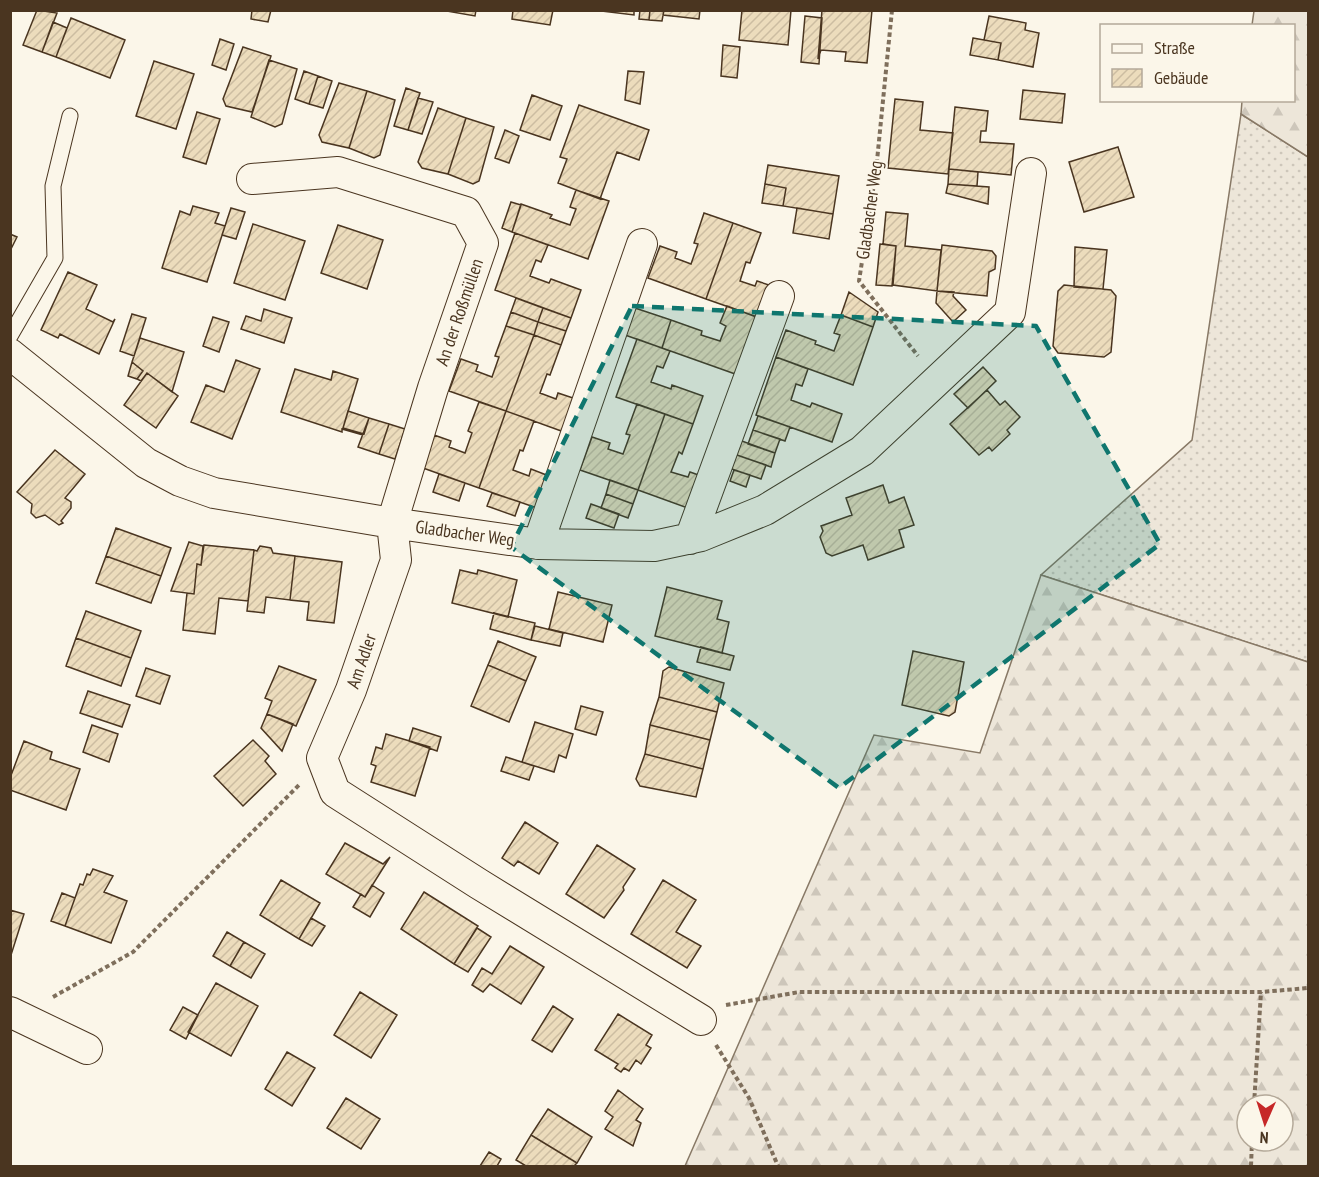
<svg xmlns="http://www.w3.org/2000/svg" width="1319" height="1177" font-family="'PT Sans Narrow',sans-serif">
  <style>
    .grass { fill: url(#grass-dots); stroke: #887966; stroke-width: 1.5 }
    .forest { fill: url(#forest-firs); stroke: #887966; stroke-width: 1.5; fill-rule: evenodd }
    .building { fill: url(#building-hatch); stroke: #4a3520; stroke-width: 1.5 }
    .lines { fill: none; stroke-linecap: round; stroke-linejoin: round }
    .service-casing { stroke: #4a3520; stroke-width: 17 }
    .minor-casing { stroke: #4a3520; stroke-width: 32 }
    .path { stroke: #7f6f5c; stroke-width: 4; stroke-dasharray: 4.5 3; stroke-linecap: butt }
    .service { stroke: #fbf6e9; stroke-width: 15 }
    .minor { stroke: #fbf6e9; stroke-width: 30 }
    .marked { fill: #0f766e; fill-opacity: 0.2; stroke: #0f766e; stroke-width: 4.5; stroke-dasharray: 12 8; stroke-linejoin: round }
    .labels { text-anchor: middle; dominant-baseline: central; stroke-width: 4.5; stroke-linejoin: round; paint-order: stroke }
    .street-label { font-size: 18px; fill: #4a3520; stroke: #fbf6e9 }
  </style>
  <defs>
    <pattern id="grass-dots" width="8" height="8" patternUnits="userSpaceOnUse" patternTransform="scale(1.5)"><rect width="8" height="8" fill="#ede6d9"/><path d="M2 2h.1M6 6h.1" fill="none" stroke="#cdc6ba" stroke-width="1.8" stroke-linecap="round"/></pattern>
    <pattern id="forest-firs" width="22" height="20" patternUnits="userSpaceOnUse" patternTransform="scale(1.5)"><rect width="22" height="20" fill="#ede6d9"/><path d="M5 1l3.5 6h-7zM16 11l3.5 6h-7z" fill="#cdc6ba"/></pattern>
    <pattern id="building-hatch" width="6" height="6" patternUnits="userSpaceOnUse" patternTransform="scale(1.5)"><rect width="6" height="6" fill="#ecdcbc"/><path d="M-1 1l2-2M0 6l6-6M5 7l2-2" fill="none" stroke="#ccbda1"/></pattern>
  </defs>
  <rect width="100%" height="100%" fill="#fbf6e9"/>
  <path class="grass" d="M1241 114 1308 157V662L1041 575 1192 440Z"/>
  <path class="forest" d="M1254 11H1308V157L1241 114 1242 101 1294 100V26L1252 25Z
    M1041 575 1308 662V1166H685L874 735 980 753ZM1247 1105H1283V1141H1247Z"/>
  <path class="building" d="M37 10 57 13 42 52 23 45Z
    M252 10H271L268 22 251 19Z
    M441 10H476L475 16Z
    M513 10H553L550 25 512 19Z
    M593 10H634V15Z
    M640 10H650L649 20 639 19Z
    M650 10H664L662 21 649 20Z
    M664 10H700L699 19 663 15Z
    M742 10H791L788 45 739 40Z
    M822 10H872L867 63 845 61 846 52 821 50 818 59Z
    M805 16 822 18 819 64 801 62Z
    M989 16 1026 23 1025 30 1039 33 1033 67 998 60 1001 43 984 40Z
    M71 18 125 40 110 78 56 57Z
    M53 22 67 28 56 57 42 52Z
    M973 38 1001 43 998 60 970 55Z
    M220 39 234 44 226 70 212 65Z
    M723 45 740 47 737 78 721 76Z
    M243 47 271 56 252 112 226 106 223 99Z
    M269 60 297 69 282 124 275 127 251 117Z
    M154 61 194 74 176 129 136 116Z
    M304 71 318 76 309 104 295 99Z
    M628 71 644 72 640 104 625 100Z
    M318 76 332 81 323 108 309 104Z
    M339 83 367 91 349 148 322 142 319 135Z
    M406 88 420 93 408 130 394 126Z
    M1023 90 1065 94 1062 123 1020 119Z
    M367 91 395 100 380 155 374 158 349 148Z
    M532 95 562 106 550 140 520 130Z
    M418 98 433 102 422 134 408 130Z
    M895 99 923 102 920 130 953 133 948 174 888 168Z
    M579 105 649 130 639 160 617 152 600 199 558 183 567 159 560 157Z
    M955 107 988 111 986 131H981L980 142 1014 144 1011 175 949 169Z
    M438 108 466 118 448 174 422 168 418 162Z
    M197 112 220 119 206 164 183 157Z
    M466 118 494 127 479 181 473 184 448 174Z
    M505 130 519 136 509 163 495 158Z
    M1118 147 1134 197 1084 212 1069 162Z
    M768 165 839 176 833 214 783 206 786 188 765 184Z
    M949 169 978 172 977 186 948 184Z
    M765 184 786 188 783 206 762 203Z
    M948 184 989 187 988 204 946 193Z
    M576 190 609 201 588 259 512 232 521 204 552 215 550 218 570 225 576 209 570 207Z
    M511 202 521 205 512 232 502 228Z
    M193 206 219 213 215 223 225 226 207 282 162 268 180 211 190 215Z
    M231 208 245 212 236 239 222 235Z
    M797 208 833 214 829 239 793 233Z
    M886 212 908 214 905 246 941 250 937 291 893 285 896 246 883 244Z
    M704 213 733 223 706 299 648 278 660 246 677 252 675 258 691 264 698 244 694 243Z
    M733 223 761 233 750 263 746 262 740 281 755 286 757 281 775 287 763 319 706 299Z
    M253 224 305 241 285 300 234 283Z
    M338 225 383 240 367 289 321 273Z
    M515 233 548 245 541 262 536 260 530 276 549 283 551 279 581 290 571 318 495 290Z
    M10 234 17 237 10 251Z
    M880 244 896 246 892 286 876 285Z
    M942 245 992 251 996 256 995 269 989 272 987 296 937 291Z
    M1075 247 1107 250 1103 289 1074 287Z
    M68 272 97 285 86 309 113 322 115 319 99 354 60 334 58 338 41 330Z
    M1064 285 1111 290 1116 296 1111 352 1104 357 1058 353 1053 346 1058 291Z
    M937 291 954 292 953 296 966 310 953 322 936 303Z
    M849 292 878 312 873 327 841 315Z
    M516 298 543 308 538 322 511 312Z
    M727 306 759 318 738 375 662 348 671 320 702 331 701 335 720 341 726 326 720 323Z
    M543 308 571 318 566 331 538 322Z
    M635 308 671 320 662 348 625 335Z
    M264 309 292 318 284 343 241 329 246 316 261 321Z
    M511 312 538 322 534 335 506 326Z
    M132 314 146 318 134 356 120 351Z
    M841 315 873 327 853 385 776 357 786 330 816 341 815 344 834 351 840 335 834 333Z
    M213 317 229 322 219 352 203 346Z
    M538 322 566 331 561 345 534 335Z
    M506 326 534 335 506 411 449 391 461 359 478 365 476 371 492 377 499 357 495 356Z
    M534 335 561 345 550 375 547 374 540 393 556 399 558 393 576 399 564 432 506 411Z
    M140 338 184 352 172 392 147 373 141 381 137 379 143 371 132 362Z
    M637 339 670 351 663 368 657 366 651 382 671 389 672 385 703 396 693 424 616 397Z
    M776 357 808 369 802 386 796 384 791 400 810 407 812 403 842 414 832 442 756 415Z
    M236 360 260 369 232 439 191 422 206 385 224 392Z
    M132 362 143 371 137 379 128 376Z
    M983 367 996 381 968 408 954 394Z
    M295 369 331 380 333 371 358 379 343 428 363 435 342 429V432L281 412Z
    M147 373 178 396 156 428 124 405Z
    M987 390 1000 405 1005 401 1020 417 1007 430 1010 434 992 451 989 447 979 455 950 424Z
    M479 402 506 411 479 488 423 468 434 435 451 441 449 447 465 453 472 433 468 431Z
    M637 404 665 414 638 490 580 470 592 437 610 443 608 449 623 454 630 435 626 434Z
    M348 411 369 418 364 434 343 428Z
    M506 411 534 421 523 451 520 450 513 470 529 476 531 469 549 476 537 508 479 488Z
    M665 414 693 424 682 454 679 452 671 472 688 477 690 472 707 478 696 511 638 490Z
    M758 416 790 427 785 441 753 430Z
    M369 418 389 424 379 454 358 447Z
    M389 424 405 429 395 459 379 454Z
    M753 430 780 439 775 453 748 444Z
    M739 440 775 453 771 467 734 454Z
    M55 450 85 474 65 498 71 502V508L61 521 63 523 59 525 45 515 36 518 31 513 32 504 17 492Z
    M734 454 766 465 761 479 729 468Z
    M734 470 750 475 746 487 730 481Z
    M439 474 465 483 459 501 433 492Z
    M610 480 638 490 633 504 606 494Z
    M883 485 889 503 904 497 914 525 899 530 904 547 868 560 863 545 832 556 826 553 820 537 823 531 821 526 852 515 846 498Z
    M492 493 520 502 515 516 487 506Z
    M606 494 633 504 628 518 601 508Z
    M591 504 619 514 614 528 586 518Z
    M116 528 171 548 161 576 106 556Z
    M189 542 203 546 201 565 197 564 194 594 171 591Z
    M204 545 254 550 248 601 219 598 215 634 183 630 187 593 194 594 197 564 201 565Z
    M260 546 271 548 273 553 295 556 290 600 266 597 264 613 247 611 254 550 257 551Z
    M106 556 161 576 151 603 96 583Z
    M295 556 342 562 334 623 307 620 309 602 290 600Z
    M460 570 477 574 478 570 517 580 508 617 452 603Z
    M667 587 722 601 717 619 729 622 722 653 655 636Z
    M558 592 612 605 603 642 549 629Z
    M86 611 141 631 131 658 76 638Z
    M494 613 535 623 531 640 490 629Z
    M535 626 563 633 560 646 531 640Z
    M76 638 131 658 121 686 66 666Z
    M498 641 536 657 526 681 488 665Z
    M701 647 734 656 730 670 697 662Z
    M913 651 964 662 955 712 949 716 902 705Z
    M488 665 526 681 509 722 471 706Z
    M279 666 316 680 296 726 267 714 272 701 265 698Z
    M669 667 724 683 717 712 659 697 663 671Z
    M146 668 170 676 160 704 136 696Z
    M88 691 130 705 122 727 80 713Z
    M659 697 717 712 710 740 650 725Z
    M581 706 603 712 596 735 575 729Z
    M267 714 293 724 282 751 261 728Z
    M535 722 573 734 566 758 559 755 554 772 522 762Z
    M92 725 118 734 109 762 83 752Z
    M650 725 710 740 703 769 645 754Z
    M413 728 441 737 437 751 409 741Z
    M386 734 430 747 415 796 371 782 376 766 371 764 376 747 382 749Z
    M253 740 269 756 265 761 276 774 243 806 214 776Z
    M24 741 52 752 50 759 80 769 66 810 10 790V778Z
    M645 754 703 769 696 797 640 786 636 779Z
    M506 757 534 766 529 780 501 771Z
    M525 822 558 843 539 874 518 861 514 866 502 858Z
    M345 843 383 864 390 857 365 897 326 874Z
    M597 845 635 869 623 887 624 890 604 918 566 894Z
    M93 869 113 876 104 892 127 901 111 943 65 926 80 884 83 885 87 874 90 875Z
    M281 880 320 903 299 939 260 915Z
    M663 880 696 900 676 932 701 946 687 968 631 934Z
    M372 885 384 893 370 917 353 907 361 894 365 897Z
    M424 892 478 926 454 964 401 929Z
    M62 893 75 898 65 926 51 921Z
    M10 910 24 914 11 955H10Z
    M311 918 325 926 312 946 299 939Z
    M477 928 491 937 468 972 454 964Z
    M227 932 244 942 230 966 213 956Z
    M244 942 265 954 251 978 230 966Z
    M510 946 544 967 521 1004 490 984 483 992 472 985 482 968 492 974Z
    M216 983 258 1006 231 1056 188 1032Z
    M360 992 397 1015 371 1058 334 1035Z
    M553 1006 573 1019 552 1052 532 1040Z
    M183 1007 198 1015 186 1039 170 1030Z
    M618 1014 652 1035 646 1045 651 1048 641 1064 636 1060 629 1071 624 1068 621 1072 615 1068 618 1064 595 1050Z
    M287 1052 315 1068 292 1106 265 1089Z
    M618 1090 643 1109 636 1120 641 1123 633 1146 605 1129 613 1117 605 1111Z
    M346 1098 380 1119 361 1149 327 1128Z
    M548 1109 592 1137 577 1163 531 1135Z
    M531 1135 577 1163 574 1166H526L516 1160Z
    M489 1152 501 1159 497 1166H480Z"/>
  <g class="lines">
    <g class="service-casing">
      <path id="service" d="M10 336 55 258 53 186 70 116"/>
    </g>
    <g class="minor-casing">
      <path id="minor" d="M252 179 338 172 466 212 483 243 433 388 392 523 538 544 654 546 701 536 765 510 862 451 1010 312 1031 173
        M10 354 146 463 180 481 214 493 392 523 396 560 351 690 322 758 335 792 479 884 701 1020
        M690 539 779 296
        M538 544 642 244
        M10 1012 87 1049"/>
    </g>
    <path class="path" d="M892 10 876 171 859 281 918 356
      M53 997 133 952 300 784
      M726 1005 799 992H1261L1308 988
      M716 1045 749 1098 778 1166
      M1254 1105 1261 992
      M1251 1166 1252 1141"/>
    <use href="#service" class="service"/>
    <use href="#minor" class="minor"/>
  </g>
  <path class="marked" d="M632 306 1036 326 1160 544 839 788 511 547Z"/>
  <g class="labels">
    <g class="street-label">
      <text transform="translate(869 210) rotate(-82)">Gladbacher Weg</text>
      <text transform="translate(459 312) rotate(-71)">An der Roßmüllen</text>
      <text transform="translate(465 533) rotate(8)">Gladbacher Weg</text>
      <text transform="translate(361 661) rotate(-71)">Am Adler</text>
    </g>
  </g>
  <rect width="1319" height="1177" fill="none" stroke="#4a3520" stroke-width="24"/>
  <rect x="1100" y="24" width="195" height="78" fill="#fbf6e9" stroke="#b4a999" stroke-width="1.5"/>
  <rect x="1112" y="44" width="30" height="9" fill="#fbf6e9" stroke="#b4a999" stroke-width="1.5"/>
  <text x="1154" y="54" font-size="18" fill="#4a3520">Straße</text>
  <rect x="1112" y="69" width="30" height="18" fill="url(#building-hatch)" stroke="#b4a999" stroke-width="1.5"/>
  <text x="1154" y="84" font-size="18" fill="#4a3520">Gebäude</text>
  <g transform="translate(1265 1123) rotate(183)"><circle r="28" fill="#fbf6e9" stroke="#b4a999" stroke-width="1.5"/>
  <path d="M0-4.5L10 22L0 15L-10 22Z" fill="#c62828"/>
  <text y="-9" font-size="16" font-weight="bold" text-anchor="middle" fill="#4a3520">N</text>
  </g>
</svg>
